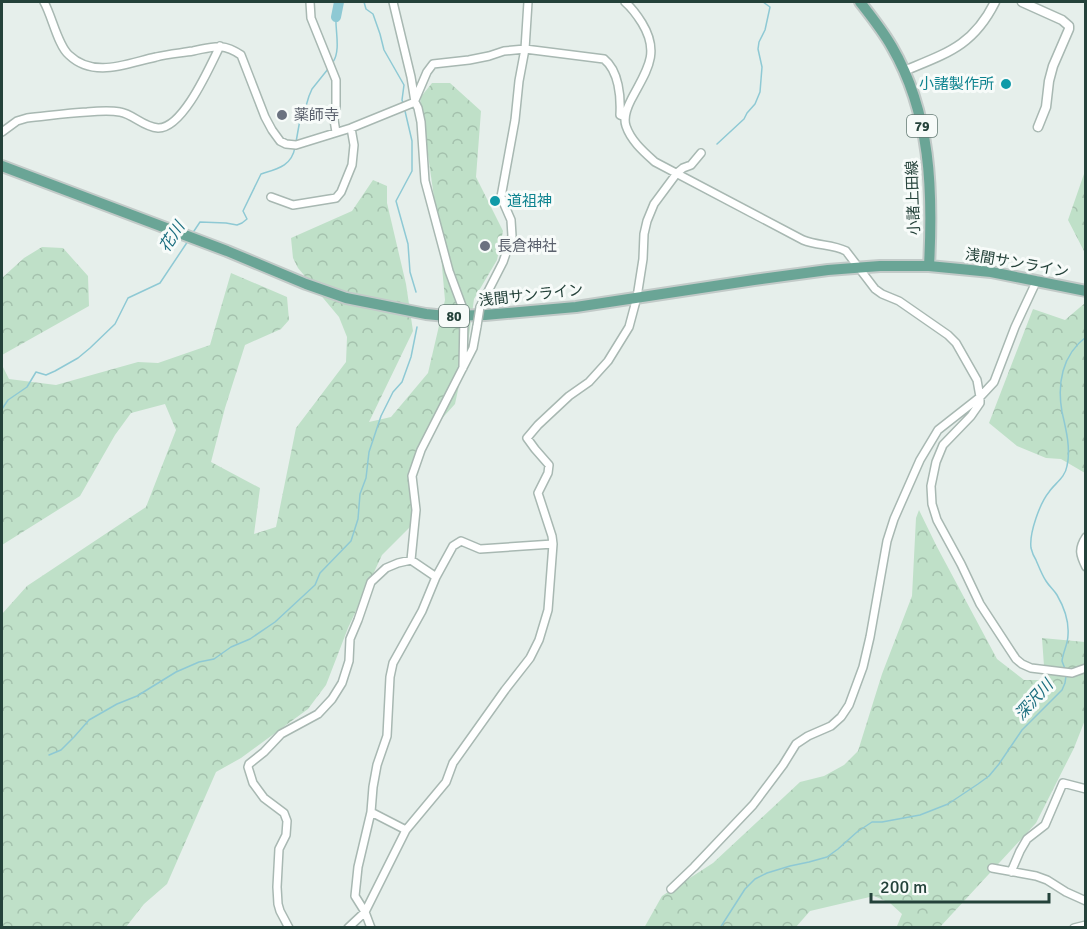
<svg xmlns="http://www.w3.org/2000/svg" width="1087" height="929" font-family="Signika,'Noto Sans JP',sans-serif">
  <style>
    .forest { fill: url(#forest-crowns) }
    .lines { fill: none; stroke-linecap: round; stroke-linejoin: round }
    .stream { stroke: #8ec9d4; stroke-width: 1.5 }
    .river { stroke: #8ec9d4; stroke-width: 10 }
    .minor-casing { stroke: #a8b8b2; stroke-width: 10 }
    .tertiary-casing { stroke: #a8b8b2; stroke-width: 11 }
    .primary-casing { stroke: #c2cac8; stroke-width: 14 }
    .minor { stroke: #fff; stroke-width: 7 }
    .tertiary { stroke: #fff; stroke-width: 8 }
    .primary { stroke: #6aa596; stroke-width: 10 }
    .minor-bridge-casing { stroke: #a8b8b2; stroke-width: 10; stroke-linecap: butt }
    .minor-bridge { stroke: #fff; stroke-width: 7 }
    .culture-dot { fill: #0f9aa8; stroke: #f7fbf9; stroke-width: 2 }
    .worship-dot { fill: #6b7280; stroke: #f7fbf9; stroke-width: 2 }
    .labels { text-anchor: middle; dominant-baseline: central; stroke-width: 6; stroke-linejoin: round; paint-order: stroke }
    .shield { fill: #f7fbf9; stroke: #637a73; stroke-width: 1.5 }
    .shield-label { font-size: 14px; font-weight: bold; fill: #24423a }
    .culture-label { font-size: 15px; fill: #0d838f; stroke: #f7fbf9; text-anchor: end }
    .worship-label { font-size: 15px; fill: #5b616d; stroke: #f7fbf9; text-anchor: start }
    .street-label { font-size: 15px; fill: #24423a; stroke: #f7fbf9 }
    .water-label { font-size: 16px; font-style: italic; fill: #1c6f80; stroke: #f7fbf9 }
  </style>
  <defs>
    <pattern id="forest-crowns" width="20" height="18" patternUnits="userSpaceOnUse" patternTransform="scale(1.5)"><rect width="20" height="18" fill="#bfe0c8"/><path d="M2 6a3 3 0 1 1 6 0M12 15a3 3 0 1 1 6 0" fill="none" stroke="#a4c1ad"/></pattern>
  </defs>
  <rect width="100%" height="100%" fill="#e6efeb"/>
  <path class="forest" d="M432 83H450L481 111 476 177 503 231 497 260 474 299 468 343 455 404 418 445 410 527 382 555 348 628 326 685 308 709 241 758 216 772 167 884 144 904 126 927H2V614L27 586 146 507 176 430 165 404 131 413 115 435 80 496 2 545V365L9 379 56 385 138 362 158 363 210 345 231 273 287 297 289 320 281 329 245 345 225 408 211 462 260 488 254 534 276 527 296 428 346 362 347 337 339 317 298 268 293 258 291 238 352 211 373 180 387 186V203L406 284 413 331 369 422 391 417 428 373 445 300 439 233 420 98Z
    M1085 171V253L1068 220Z
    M42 247 63 248 88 276 89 306 2 355V278L24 258Z
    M1085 303V473L1061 459 1046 458 1017 446 989 423 1033 309 1065 320Z
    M919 510 936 545 997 659 1024 680H1045L1042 638 1085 642V720L1074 748 1036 823 940 927H876L880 926H897L902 914 890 903 874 896 810 911 796 927 644 928 662 896 713 863 800 782 824 776 844 765 858 751 882 674 912 596 916 518Z"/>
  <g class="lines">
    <path class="stream" d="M364 2 366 9 373 14 380 34 384 50 404 85 402 100 403 103
      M333 62C341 50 335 30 336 17
      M405 111 412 141V171L396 201 408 244 410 272 416 292
      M296 142 301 114 306 106 309 96 312 89 328 69
      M717 144 744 119 747 113 755 104 760 92 762 67 758 49 759 42 765 30 770 7 763 2
      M192 234 200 222 226 223 237 225 242 223 247 219 243 211 261 174C277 169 292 166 295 147
      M2 409 8 400 27 387 36 372 46 375 55 371 78 358 90 348 115 324 128 298 160 283 188 241
      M1065 669 1062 661C1063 652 1068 644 1068 635 1069 622 1064 607 1057 595 1054 590 1049 586 1046 581 1042 575 1039 567 1036 560 1034 557 1032 552 1031 548 1029 533 1040 503 1049 492 1055 483 1065 478 1067 466 1071 449 1066 429 1062 412 1057 384 1062 355 1086 337
      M49 755 61 750 74 737 89 720 117 704 137 696 176 672 199 662 214 659 231 647 250 639 275 622 315 585 320 573 351 541 358 519 360 494 366 478 369 452 381 416 393 392 402 382 411 357 417 327
      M720 928 745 889 755 879 767 873 790 866 809 862 827 857 838 849 857 832 872 822H882L920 815 948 804 978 784 989 776 999 764 1022 730 1062 690 1065 683 1066 676"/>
    <path class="river" d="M336 17 339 2"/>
    <g class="minor-casing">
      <path id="minor" d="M44 2C52 16 58 46 69 55 94 79 128 63 156 57 168 54 181 53 193 51 213 47 222 42 241 55L265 117 272 130 280 141 286 144 296 145 351 128 415 102
        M310 2 311 18 336 80V106L334 120 336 132
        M393 2 411 77 415 102 418 108 421 122 425 181 449 271 462 306 464 316 463 368
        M625 2C632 8 637 15 642 23 661 54 646 71 631 100 627 108 623 117 626 126 631 141 644 152 655 162L803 240C818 246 832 244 846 251L875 289 882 294 899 301 948 335 956 343 977 380 980 397V403L971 416 943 445 936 462 931 486 932 504 937 520 961 564 980 604 1016 659 1022 664 1031 668 1072 673 1086 668
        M415 100 427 72 433 64 469 60 489 56 504 51 525 49 604 59C619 71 621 97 620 115L625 117
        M2 132 17 121 27 118C47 116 67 113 87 112 98 111 109 110 120 112 133 114 143 127 158 128 183 129 210 66 220 46
        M271 197 293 205 336 198 341 192 352 165 354 145 351 128
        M480 307 503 262 512 236 511 220 501 197 515 120 519 81 525 49 528 2
        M1086 537C1078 549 1080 555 1086 567
        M411 560 416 510 412 476 421 450 473 348 477 326
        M371 812 406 830
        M992 868 1036 876 1047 880 1066 892 1086 901
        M1011 872 1020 851 1027 839 1045 825 1063 783 1086 789
        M671 889 694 867 753 805 783 765 796 744 808 736 831 726 841 717 849 705 863 667 870 637 887 541 894 519 920 460 938 430 980 397 994 382 1015 327 1037 280
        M289 928 280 911 278 904 277 887 279 849 286 835 287 821 284 813 264 798 253 783 248 767 249 764 264 752 281 734 318 714 332 699 342 683 349 661 350 639 358 620 371 582 386 568 398 563 411 560 436 577
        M348 928 365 912 406 830 446 782 453 763 505 690 530 658 539 640 548 610 553 544 552 536 538 493 548 473 549 465 535 449 527 438 538 425 569 396 589 382 608 361 629 327 637 297 643 259 644 234 647 221 654 204 677 173 683 168 691 165 701 153
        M371 928 365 912 355 896 358 867 371 812 373 787 377 765 387 736 390 677 393 663 422 611 436 577 453 546 461 541 480 549 553 544
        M1074 928 1086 925"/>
    </g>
    <g class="tertiary-casing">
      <path id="tertiary" d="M1022 2 1062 20 1069 26V29L1053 66 1049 81 1046 107 1038 127
        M904 71C947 53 973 46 995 2"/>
    </g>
    <g class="primary-casing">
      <path id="primary" d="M860 2C871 16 883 31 892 47 931 114 933 191 929 266
        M2 166 227 251 306 284 346 298 426 314 446 316 485 315 576 307 754 280 828 270 880 266H929L991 272 1086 291"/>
    </g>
    <use href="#minor" class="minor"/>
    <use href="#tertiary" class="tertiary"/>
    <use href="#primary" class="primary"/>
    <g class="minor-bridge-casing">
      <path id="minor-bridge" d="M477 326 480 307"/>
    </g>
    <use href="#minor-bridge" class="minor-bridge"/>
  </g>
  <g class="culture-dot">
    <circle cx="1006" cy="84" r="6"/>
    <circle cx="495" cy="201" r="6"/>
  </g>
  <g class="worship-dot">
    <circle cx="282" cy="115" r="6"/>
    <circle cx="485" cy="246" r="6"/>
  </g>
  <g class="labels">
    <g class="shield">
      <rect x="907" y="115" width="30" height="22" rx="4.5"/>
      <rect x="439" y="305" width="30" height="22" rx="4.5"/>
    </g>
    <g class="shield-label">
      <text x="922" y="126">79</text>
      <text x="454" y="316">80</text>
    </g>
    <g class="culture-label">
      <text x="994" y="84">小諸製作所</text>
      <text x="507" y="201" text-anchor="start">道祖神</text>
    </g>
    <g class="worship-label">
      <text x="294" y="115">薬師寺</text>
      <text x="497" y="246">長倉神社</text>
    </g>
    <g class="street-label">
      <text transform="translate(913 198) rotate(-92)">小諸上田線</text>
      <text transform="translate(1017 263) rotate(10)">浅間サンライン</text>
      <text transform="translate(531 295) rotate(-6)">浅間サンライン</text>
    </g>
    <g class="water-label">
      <text transform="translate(172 237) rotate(-57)">花川</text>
      <text transform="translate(1034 700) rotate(-48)">深沢川</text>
    </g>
  </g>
  <rect width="1087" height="929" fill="none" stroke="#24423a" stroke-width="6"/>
  <path d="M871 893v9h178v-9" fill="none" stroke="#24423a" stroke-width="3"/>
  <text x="880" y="893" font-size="18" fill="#24423a" stroke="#f7fbf9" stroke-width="4.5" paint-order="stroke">200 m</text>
</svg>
